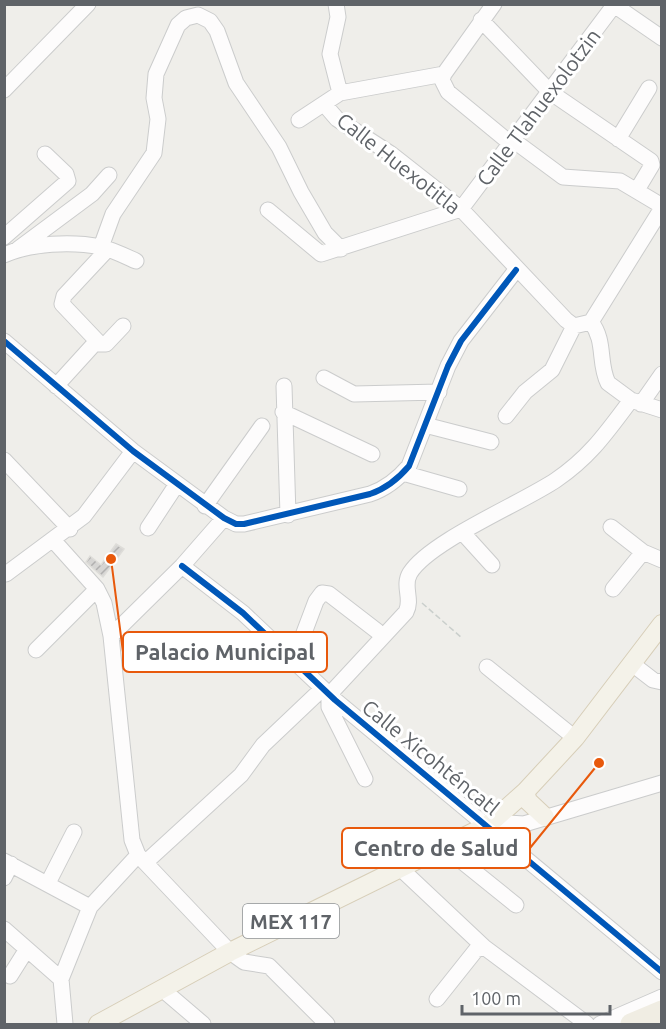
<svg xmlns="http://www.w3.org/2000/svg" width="666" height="1029" font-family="Ubuntu,sans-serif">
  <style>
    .building { fill: url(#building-hatch); stroke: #deddd9; stroke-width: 1.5 }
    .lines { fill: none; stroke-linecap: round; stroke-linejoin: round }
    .minor-casing { stroke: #cbcccc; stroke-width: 17 }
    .major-casing { stroke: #d7ceb8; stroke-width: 20 }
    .highway-casing { stroke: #c8b996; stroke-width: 23 }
    .path { stroke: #cacfcc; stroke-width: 1.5; stroke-dasharray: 6 3; stroke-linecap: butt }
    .minor { stroke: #fdfcfc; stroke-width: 15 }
    .major { stroke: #f4f2e9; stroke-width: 18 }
    .highway { stroke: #f0ede3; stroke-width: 21 }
    .cycleway-casing { stroke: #fff; stroke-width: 10 }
    .cycleway { stroke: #0057b8; stroke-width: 6 }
    .labels { text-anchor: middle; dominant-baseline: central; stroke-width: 6; stroke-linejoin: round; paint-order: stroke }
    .shield { fill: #fff; stroke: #8f9295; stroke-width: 1.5 }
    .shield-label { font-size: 20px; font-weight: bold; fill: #5f6368 }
    .street-label { font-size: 21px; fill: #5f6368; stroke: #fff }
    .leader { fill: none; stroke: #e8590c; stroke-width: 2 }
    .callout-dot { fill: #e8590c; stroke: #fff; stroke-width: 2 }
    .callout { fill: #fff; stroke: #e8590c; stroke-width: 2 }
    .callout-label { font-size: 22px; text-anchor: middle; font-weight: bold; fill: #5f6368 }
  </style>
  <defs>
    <pattern id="building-hatch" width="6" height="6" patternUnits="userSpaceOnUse" patternTransform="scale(1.5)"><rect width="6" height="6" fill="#d6d5d3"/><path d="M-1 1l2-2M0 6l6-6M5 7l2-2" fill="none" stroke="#b1b0af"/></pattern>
  </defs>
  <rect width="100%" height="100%" fill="#efeeea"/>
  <path class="building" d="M116 544 124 549 103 577 86 562 90 556 101 565Z"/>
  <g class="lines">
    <g class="minor-casing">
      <path id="minor" d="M336 4 338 17 330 54 340 93
        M614 5 662 38
        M481 20 550 92 651 161 652 165 637 190
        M444 74 442 80 448 92 510 143
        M4 90 88 4
        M324 104 337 119 391 154 461 209 566 320 574 326 591 322
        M299 120 340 93 444 74 494 4
        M618 139 649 88
        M513 140 563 177 620 181 662 206
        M268 210 321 254 461 209 615 4
        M4 237 68 181 66 174 45 154
        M101 247 113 214 154 153 158 119 154 98 156 74 178 25 186 18 198 15 210 21 217 31 236 83 279 147 301 192 325 233 341 249
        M18 249 92 194 109 175
        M107 250 64 296 62 304 100 344H106L123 326
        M4 255C31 243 72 241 101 247 113 250 125 256 136 261
        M591 322 662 208
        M591 322C606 341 598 363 608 383L631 400 662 410
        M4 341 133 451 224 518 236 524H244L370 494C385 489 398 479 409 466L448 366 461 341 516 270
        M324 378 354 394 439 392
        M56 386 96 342
        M284 386 288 515
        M641 404 662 374
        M283 412 372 454
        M506 416 525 392 552 370 574 326
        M425 425 491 442
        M4 460 70 529
        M403 473 459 489
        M205 506 262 426
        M611 527 643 552 662 560
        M148 528 177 484
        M463 533 492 565
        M53 540 97 589 104 603 111 636 132 840 138 855 230 952 244 962 269 966 327 1024
        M182 566 243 613 335 700 662 972
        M6 574 84 516 133 451
        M613 589 643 552
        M111 636 182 566 224 518
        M36 650 97 589
        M293 662 316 601 322 593 329 594 377 631
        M631 663 653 680 662 682
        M487 667 575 738
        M365 779 329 707V695L406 612C413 599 402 586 410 573 430 541 522 503 556 480 590 457 607 432 631 400
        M492 822 524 824 662 783
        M444 847 516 905
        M4 861 90 907
        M146 862 241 775 263 745 322 689
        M400 868 484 947 587 1024
        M4 878 11 864
        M48 883 74 832
        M4 929 61 979
        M10 976 27 949
        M162 989 203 1024
        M437 999 476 950 484 947
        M65 1024 61 979 90 907 138 855
        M600 1024 662 997"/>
    </g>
    <g class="major-casing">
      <path id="major" d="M525 792 528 801 545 817
        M98 1024 230 952 488 825 525 792 575 738 662 624"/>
    </g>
    <g class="highway-casing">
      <path id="highway" d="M631 1024 662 1011"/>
    </g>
    <path class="path" d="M422 603 462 638"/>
    <use href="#minor" class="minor"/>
    <use href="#major" class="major"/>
    <use href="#highway" class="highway"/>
    <g class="cycleway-casing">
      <path id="cycleway" d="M4 341 133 451 224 518 236 524H244L370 494C385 489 398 479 409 466L448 366 461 341 516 270
        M182 566 243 613 335 700 662 972"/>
    </g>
    <use href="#cycleway" class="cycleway"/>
  </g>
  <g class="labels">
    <rect class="shield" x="243" y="904" width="96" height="34" rx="4.5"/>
    <g class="shield-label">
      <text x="291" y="921">MEX 117</text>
    </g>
    <g class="street-label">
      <text transform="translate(538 107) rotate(-53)">Calle Tlahuexolotzin</text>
      <text transform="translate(399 163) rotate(38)">Calle Huexotitla</text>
      <text transform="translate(431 757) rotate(39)">Calle Xicohténcatl</text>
    </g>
  </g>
  <path class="leader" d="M111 559L123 652M599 763L530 848"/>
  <g class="callout-dot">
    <circle cx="111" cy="559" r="6"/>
    <circle cx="599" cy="763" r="6"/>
  </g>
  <g class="callout">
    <rect x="123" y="632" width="204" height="40" rx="6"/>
    <rect x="342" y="828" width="188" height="40" rx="6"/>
  </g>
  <g class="callout-label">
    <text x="225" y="660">Palacio Municipal</text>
    <text x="436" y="856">Centro de Salud</text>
  </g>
  <rect width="666" height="1029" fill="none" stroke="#5f6368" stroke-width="12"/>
  <path d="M462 1005v9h148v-9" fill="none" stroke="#5f6368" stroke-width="3"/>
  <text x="471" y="1005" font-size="18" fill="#5f6368" stroke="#ffffff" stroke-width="4.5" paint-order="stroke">100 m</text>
</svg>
